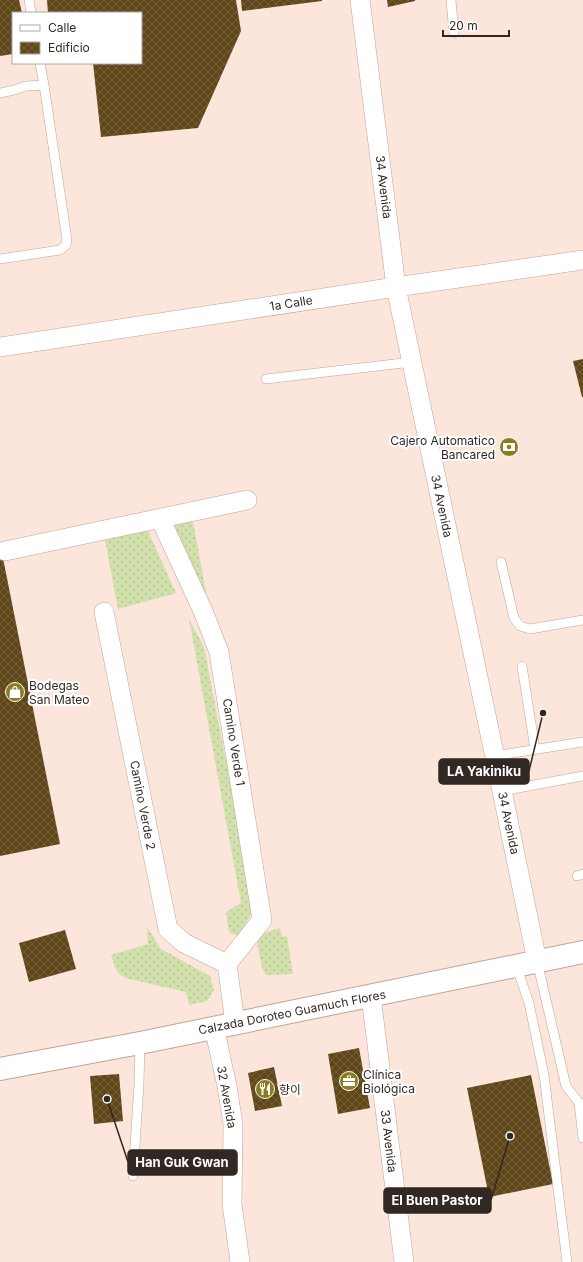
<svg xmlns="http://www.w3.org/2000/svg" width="583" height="1262" font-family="Inter,'Noto Sans KR',sans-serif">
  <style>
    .grass { fill: url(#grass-dots) }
    .building { fill: url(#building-cross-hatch) }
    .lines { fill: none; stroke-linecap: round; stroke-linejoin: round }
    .service-casing { stroke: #bea498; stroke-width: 10 }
    .minor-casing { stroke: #bea498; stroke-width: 20 }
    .secondary-casing { stroke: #bea498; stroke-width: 24 }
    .service { stroke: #fff; stroke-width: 9 }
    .minor { stroke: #fff; stroke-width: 19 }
    .secondary { stroke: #fff; stroke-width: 22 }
    .labels { text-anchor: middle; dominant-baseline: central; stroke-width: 4; stroke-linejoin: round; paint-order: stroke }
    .street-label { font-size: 12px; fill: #322823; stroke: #fff }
    .poi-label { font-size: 12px; fill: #322823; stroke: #fff; text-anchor: start }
    .leader { fill: none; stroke: #322823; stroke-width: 1.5 }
    .callout-dot { fill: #322823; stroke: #fff; stroke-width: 1.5 }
    .callout { fill: #322823; stroke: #322823; stroke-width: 1.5 }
    .callout-label { font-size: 13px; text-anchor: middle; font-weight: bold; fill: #fff }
  </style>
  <defs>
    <pattern id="grass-dots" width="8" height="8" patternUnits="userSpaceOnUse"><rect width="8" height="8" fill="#d2e0ac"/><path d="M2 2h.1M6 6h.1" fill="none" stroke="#b5c094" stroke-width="1.8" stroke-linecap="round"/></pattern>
    <pattern id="building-cross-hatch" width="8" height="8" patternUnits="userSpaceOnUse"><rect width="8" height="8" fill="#5f4719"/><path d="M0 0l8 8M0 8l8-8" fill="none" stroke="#735f3a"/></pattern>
  </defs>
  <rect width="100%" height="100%" fill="#fce6dc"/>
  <path class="grass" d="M181 518 193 522 207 597 175 532 173 523Z
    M138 526 148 531 176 593 118 609 104 535Z
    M189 619 204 647 254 907 240 937 229 932 226 912 241 903Z
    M147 927 161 949 210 976 214 990 207 1001 189 1005 186 992 125 978 117 972 111 955 148 944Z
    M280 928 282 937 287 936 293 974 266 975 262 968 256 935Z"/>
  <path class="building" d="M0 0H19L22 13H13V54L0 56Z
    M47 0H236L241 31 198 128 101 137 93 63H141V13H48Z
    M241 0H322V1L242 11Z
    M387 0H415V1L388 7Z
    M583 359V397H582L573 361Z
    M0 543 60 844 0 856Z
    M65 930 76 969 29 982 19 943Z
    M359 1048 370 1108 338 1114 328 1054Z
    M274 1067 282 1106 255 1111 248 1073Z
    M119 1074 123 1121 94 1124 90 1076Z
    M531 1075 553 1184 489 1197 467 1088Z"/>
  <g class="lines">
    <g class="service-casing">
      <path id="service" d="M29 0 31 13
        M451 0 454 33
        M0 93 14 90 26 86 44 85 40 63
        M0 259 60 250 66 245 67 240 44 85
        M266 379 412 362
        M501 562 514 618 520 626 530 629 583 620
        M522 666 535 749
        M494 756 583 742
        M502 791 583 776
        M577 876 583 874
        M537 961 566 1086 579 1103 583 1104
        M516 965 529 1003 544 1075 567 1262
        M579 1103 583 1138
        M133 1176 139 1084 140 1043"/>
    </g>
    <g class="minor-casing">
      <path id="minor" d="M360 0 396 287 502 791 537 961
        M0 347 396 287 583 260
        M160 518 203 611 219 652 262 920 227 964
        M5 551 247 500
        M104 612 168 929 184 943 227 964
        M227 964 235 1023
        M371 996 404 1262
        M214 1027 227 1086 233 1124 232 1204 240 1262"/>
    </g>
    <g class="secondary-casing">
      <path id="secondary" d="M0 1069 140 1043 583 952"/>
    </g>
    <use href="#service" class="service"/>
    <use href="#minor" class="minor"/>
    <use href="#secondary" class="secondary"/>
  </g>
  <defs>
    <g id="bank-disc" transform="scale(1)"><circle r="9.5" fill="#8b7c22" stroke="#fff"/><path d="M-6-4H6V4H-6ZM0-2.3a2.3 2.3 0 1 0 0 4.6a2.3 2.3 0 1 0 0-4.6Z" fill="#fff"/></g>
    <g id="shop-disc" transform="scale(1)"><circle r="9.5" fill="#8b7c22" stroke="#fff"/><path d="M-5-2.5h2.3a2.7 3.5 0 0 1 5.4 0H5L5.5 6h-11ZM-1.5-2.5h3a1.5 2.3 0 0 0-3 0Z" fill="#fff"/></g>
    <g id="office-disc" transform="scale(1)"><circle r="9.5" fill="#8b7c22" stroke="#fff"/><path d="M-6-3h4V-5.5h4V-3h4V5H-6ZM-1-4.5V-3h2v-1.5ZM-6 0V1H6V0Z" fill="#fff"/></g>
    <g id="restaurant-disc" transform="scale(1)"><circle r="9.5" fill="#8b7c22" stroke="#fff"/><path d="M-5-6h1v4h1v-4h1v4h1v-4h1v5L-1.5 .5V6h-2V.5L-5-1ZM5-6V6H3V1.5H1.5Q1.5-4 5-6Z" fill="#fff"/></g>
  </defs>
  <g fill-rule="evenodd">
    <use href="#bank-disc" x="509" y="447"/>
    <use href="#shop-disc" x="15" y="692"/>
    <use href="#office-disc" x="349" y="1081"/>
    <use href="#restaurant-disc" x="265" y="1089"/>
  </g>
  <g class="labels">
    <g class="street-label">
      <text transform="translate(384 187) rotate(83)">34 Avenida</text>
      <text transform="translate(291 303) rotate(-9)">1a Calle</text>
      <text transform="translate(442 506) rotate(78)">34 Avenida</text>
      <text transform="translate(234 742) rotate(81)">Camino Verde 1</text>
      <text transform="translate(143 805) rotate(79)">Camino Verde 2</text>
      <text transform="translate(509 823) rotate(78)">34 Avenida</text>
      <text transform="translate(292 1012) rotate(-11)">Calzada Doroteo Guamuch Flores</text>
      <text transform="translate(227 1097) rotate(80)">32 Avenida</text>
      <text transform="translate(389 1141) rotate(83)">33 Avenida</text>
    </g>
    <g class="poi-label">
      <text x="495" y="440" text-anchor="end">Cajero Automatico<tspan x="495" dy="14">Bancared</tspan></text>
      <text x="29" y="685">Bodegas<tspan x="29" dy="14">San Mateo</tspan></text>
      <text x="363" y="1074">Clínica<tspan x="363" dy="14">Biológica</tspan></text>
      <text x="279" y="1089">향이</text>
    </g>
  </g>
  <path class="leader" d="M543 713L529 771M107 1099L128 1162M510 1136L491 1200"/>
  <g class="callout-dot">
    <circle cx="543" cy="713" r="4"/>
    <circle cx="107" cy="1099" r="4"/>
    <circle cx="510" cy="1136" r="4"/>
  </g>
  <g class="callout">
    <rect x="439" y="759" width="90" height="25" rx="4"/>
    <rect x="128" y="1150" width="109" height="25" rx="4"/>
    <rect x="384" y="1188" width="107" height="25" rx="4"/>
  </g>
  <g class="callout-label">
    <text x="484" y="776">LA Yakiniku</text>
    <text x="182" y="1167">Han Guk Gwan</text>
    <text x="437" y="1205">El Buen Pastor</text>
  </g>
  <rect x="12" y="12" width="130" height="52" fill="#ffffff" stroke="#ada9a7"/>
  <rect x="20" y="25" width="20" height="6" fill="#ffffff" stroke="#ada9a7"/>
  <text x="48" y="32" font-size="12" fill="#322823">Calle</text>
  <rect x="20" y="42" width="20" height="12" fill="url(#building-cross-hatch)" stroke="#ada9a7"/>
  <text x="48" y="52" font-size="12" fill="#322823">Edificio</text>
  <path d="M443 30v6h66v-6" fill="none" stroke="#322823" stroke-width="2"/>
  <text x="449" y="30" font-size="12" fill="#322823" stroke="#ffffff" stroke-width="3" paint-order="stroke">20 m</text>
</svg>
